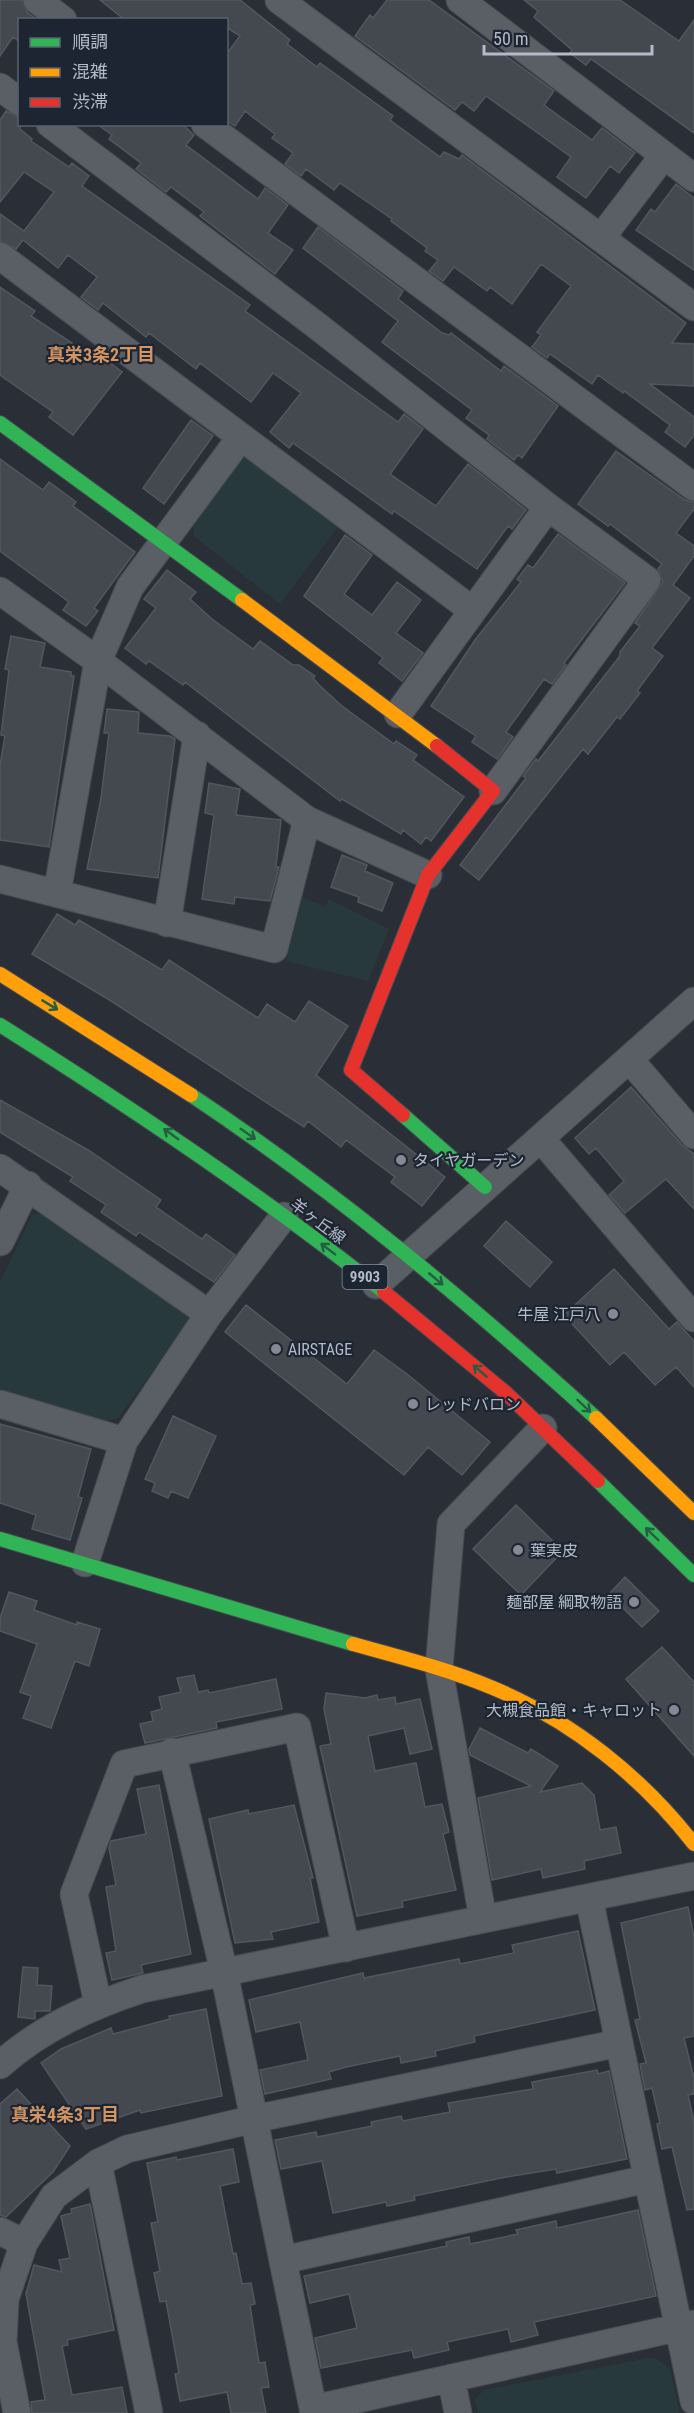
<svg xmlns="http://www.w3.org/2000/svg" width="694" height="2413" font-family="'Roboto Condensed','Noto Sans JP',sans-serif">
  <style>
    .green { fill: #27393d }
    .building { fill: #44484f; stroke: #52575f; stroke-width: 1.5 }
    .lines { fill: none; stroke-linecap: round; stroke-linejoin: round }
    .street-casing { stroke: #464a50; stroke-width: 29 }
    .fast-casing { stroke: #464a50; stroke-width: 16 }
    .slow-casing { stroke: #464a50; stroke-width: 16 }
    .jam-casing { stroke: #464a50; stroke-width: 16 }
    .street { stroke: #5a5e65; stroke-width: 27 }
    .fast { stroke: #30b455; stroke-width: 14 }
    .slow { stroke: #ff9f0a; stroke-width: 14 }
    .jam { stroke: #e5322d; stroke-width: 14 }
    .oneway { stroke: #255e40 }
    .poi-dot { fill: #848a95; stroke: #1d2532; stroke-width: 2 }
    .labels { text-anchor: middle; dominant-baseline: central; stroke-width: 4.5; stroke-linejoin: round; paint-order: stroke }
    .shield { fill: #1d2532; stroke: #878e9b; stroke-width: 1.5 }
    .shield-label { font-size: 15px; font-weight: bold; fill: #b4bbc8 }
    .poi-label { font-size: 16px; fill: #b4bbc8; stroke: #1d2532; text-anchor: start }
    .street-label { font-size: 16px; fill: #b4bbc8; stroke: #1d2532 }
    .neighbourhood-label { font-size: 18px; font-weight: bold; fill: #d49563; stroke: #1d2532 }
  </style>
  <rect width="100%" height="100%" fill="#2a2f37"/>
  <path class="green" d="M245 458H256L340 524 280 604 194 536 193 526 237 462Z
    M303 897 325 907 329 899 389 929 368 981 286 961Z
    M46 1213 188 1316V1324L118 1418 105 1421 0 1389V1282L32 1215Z
    M654 2357 670 2369 680 2413H478L475 2399 484 2390Z"/>
  <path class="building" d="M0 0H22L27 12 37 20H20V42L13 37 0 56Z
    M100 0H240L290 40 287 44 317 67 320 63 393 116 390 120 440 157 444 152 459 159 462 155 686 323 672 343 694 344V386L650 384 694 417V435L685 447 665 432 670 425 624 391 623 393 598 375 592 384 550 354 547 358 532 347 541 335 537 332 571 286 541 264 512 304 490 287 487 291 454 267 443 281 429 271 438 260 425 251 427 248 391 221 392 219 340 183 334 190 306 169 301 176 285 164 293 153 272 138 275 134 245 111 235 126 226 120V55L240 36 226 27V20H125Z
    M387 0H429L554 91 544 105 592 140 602 128 635 153 619 173 610 166 586 198 557 177 571 157 528 126 486 96 474 111 462 102 455 110 355 36 370 15 373 18Z
    M524 0H620L679 41 694 20V133L591 59 586 65 570 53 572 50 534 17 538 11Z
    M6 111 20 118V129L32 139 31 141 69 167 72 163 89 176 82 186 250 305 245 311 398 422 404 414 423 429 390 474 436 506 468 464 526 510 512 529 508 526 477 569 394 511 392 514 293 443 289 448 270 432 301 393 273 373 251 402 200 363 196 369 149 333 146 337 103 303 98 310 81 297 97 277 68 255 58 268 23 240 16 249 0 241V214L24 231 54 192 24 172 0 202V120Z
    M97 124H182L194 135 186 145 258 199 265 188 288 205 268 233 293 250 275 274 200 216 204 212 171 187 166 192 136 169 141 163 109 139 112 135Z
    M676 184 694 198V270L636 230 651 209 655 212Z
    M318 227 403 291 398 299 442 333 449 335 451 333 501 371 504 366 558 406 522 458 518 455 514 460 487 439 489 435 466 418 472 410 382 342 398 321 303 248Z
    M0 287 35 311 31 316 102 363 105 359 122 372 73 435 49 417 53 412 0 375Z
    M191 420 213 436 164 504 143 488Z
    M616 451 685 500 694 502V509L676 533 694 546V556L673 585 690 598 652 648 663 656 637 691 640 693 620 719 617 717 588 754 583 749 479 880 460 865 526 778 523 776 536 759 538 761 620 656V652L640 626 635 623 663 582 658 569 662 564 610 524 608 526 578 504Z
    M0 459 43 490 49 482 76 502 73 506 135 552 94 608 98 611 86 626 63 610 69 602 0 551Z
    M558 534 625 583 564 663 566 665 552 684 544 679 506 732 513 737 497 759 472 742 476 736 431 706 475 640 521 582 517 579 528 565 533 568Z
    M345 535 372 555 344 594 372 615 397 582 421 600 396 633 423 653 402 681 379 663 383 658 304 596Z
    M167 570 196 592 190 599 212 619 253 649 260 641 293 665H299L315 676 313 678 319 685 342 706 394 744 396 741 417 755 413 760 464 797 431 841 426 837 421 844 403 830 401 834 342 799 340 801 185 682 183 685 149 661 146 664 125 648 156 608 144 599Z
    M11 636 45 643 40 667 71 672V676H74L49 847 0 840V765L5 736 1 735 9 670 5 669Z
    M107 709 139 712 138 733 170 736 175 739 158 878 87 869 101 798 109 733H104Z
    M209 783 240 789 236 815 281 820 276 867H279L270 901 235 897 234 904 202 899 214 815 205 813Z
    M342 855 367 865 365 871 393 883 382 911 358 902 359 897 331 887Z
    M57 914 75 925 79 920 162 970 169 960 258 1018 267 1004 295 1022 309 1001 348 1026 316 1075 445 1177 422 1206 391 1182 395 1177 346 1140 341 1147 308 1121 304 1127 108 999 32 954Z
    M631 1087 682 1145 694 1154V1209L666 1179 625 1213 609 1195 624 1181 596 1148 589 1154 575 1138Z
    M0 1100 88 1150 161 1200 156 1207 202 1239 206 1234 235 1255 214 1282 139 1232 136 1236 101 1212 106 1205 70 1181 73 1177 0 1132Z
    M506 1221 552 1262 530 1287 484 1246Z
    M614 1269 669 1329 677 1322 694 1341V1387L676 1367 655 1385 624 1352 610 1365 564 1315Z
    M246 1305 347 1384 374 1350 407 1374 490 1442 462 1475 428 1447 404 1475 225 1332Z
    M173 1416 216 1436 188 1498 171 1491 168 1498 152 1491 155 1483 145 1479Z
    M0 1424 91 1449 78 1497 82 1498 70 1540 32 1529 36 1515 0 1503Z
    M516 1505 563 1551 521 1595 473 1549Z
    M625 1577 659 1611 642 1627 609 1594Z
    M9 1592 37 1601 34 1610 77 1625V1622L100 1629 89 1666 75 1661 51 1728 23 1718 31 1696 20 1692 37 1644 0 1631V1618Z
    M662 1647 694 1682V1756L626 1679Z
    M194 1675 198 1692 208 1690 209 1693 276 1679 282 1709 216 1722 217 1728 145 1743 140 1724 153 1721 151 1712 162 1709 159 1697 181 1692 177 1678Z
    M326 1693 365 1698 377 1695 378 1700 395 1697 396 1704 420 1699 432 1749 410 1754 404 1728 368 1736 375 1771 416 1763 425 1807 442 1804 449 1832 443 1834 456 1890 402 1901 403 1907 357 1916 320 1746 331 1744 324 1709Z
    M480 1728 528 1753 531 1749 558 1766 540 1792 582 1783 594 1795 600 1830 616 1827 621 1853 584 1861 585 1869 543 1878 541 1869 492 1880 478 1798 531 1786 470 1755 469 1749Z
    M159 1785 191 1954 141 1965 143 1973 112 1980 106 1953 116 1951 106 1887 116 1885 109 1848 111 1841 146 1834 137 1789Z
    M294 1805 313 1878H310L319 1922 271 1932 273 1939 235 1943 209 1819 248 1810 249 1814Z
    M688 1907 694 1937V2036L684 2038 694 2078V2094L688 2095 694 2122V2209L687 2210 672 2147 662 2149 657 2124 660 2123 652 2088 645 2090 640 2064 646 2063 635 2020 640 2019 621 1923Z
    M578 1931 595 2010 474 2036 475 2042 435 2051 436 2056 401 2063 400 2056 346 2067 329 2072 331 2079 265 2094 260 2070 308 2060 300 2022 256 2032 249 2000 363 1973 364 1978 459 1959 460 1964 514 1953 512 1945Z
    M23 1967 38 1968 37 1985 52 1986 50 2011H35V2019L18 2017Z
    M206 2009 222 2096 141 2113 140 2110 86 2129 41 2063 61 2049 111 2028 113 2034 170 2019 169 2016Z
    M597 2070 598 2074 609 2071 627 2159 557 2173 556 2169 506 2177 414 2196 415 2200 387 2206 386 2202 333 2213 322 2161 281 2169 275 2140 316 2132 317 2137 372 2126 371 2122 401 2116 403 2121 450 2112 448 2103 533 2089 532 2082Z
    M17 2089 70 2146 53 2172 6 2217 0 2215V2104Z
    M233 2149 239 2182 220 2186 233 2254 236 2253 242 2284 251 2283 255 2304 250 2305 259 2363 265 2362 269 2387 261 2388 266 2413H231L227 2392 180 2401 175 2374 179 2373 166 2301 160 2302 154 2273 160 2271 151 2223 158 2222 147 2163 176 2157 177 2160Z
    M90 2204 114 2330 67 2340 68 2345 62 2346 72 2395 122 2387 127 2413H32L31 2402 45 2400 26 2294 34 2265 62 2272 59 2260 70 2258 61 2216 72 2213 71 2209Z
    M638 2210 656 2296 534 2322 538 2335 511 2342 508 2329 447 2342 449 2350 414 2358 412 2350 321 2368 315 2338 357 2328 349 2294 310 2303 304 2276 447 2246 446 2242 469 2237 470 2244 518 2234 516 2230 556 2221 557 2228Z"/>
  <g class="lines">
    <g class="street-casing">
      <path id="street" d="M37 0 63 20
        M279 0 694 307
        M460 0 694 178
        M0 87 20 102
        M50 124 316 325 548 507 647 580 493 791
        M205 124 694 487
        M601 238 664 155
        M0 256 472 610
        M0 591 98 661 307 820 428 875
        M398 714 548 507
        M0 879 274 949 307 820
        M57 893 98 661 130 587 241 437
        M167 923 197 735
        M629 1059 694 1135
        M541 1139 694 1318
        M0 1168 209 1314
        M0 1242 28 1185
        M376 1285 694 1001
        M0 1404 124 1441
        M85 1563 124 1441 209 1314 284 1216
        M172 1752 224 1972 314 2413
        M589 1898 694 2401
        M483 1919 439 1669 451 1524 543 1428
        M98 2004 74 1894 124 1764 297 1727 346 1948
        M0 2065C41 2028 91 2006 142 1989L694 1876
        M98 2163 149 2413
        M0 2231 24 2243
        M283 2260 647 2179
        M451 2378 458 2413
        M313 2409 694 2324
        M17 2413 3 2342 5 2299 24 2243 54 2196 98 2163 127 2149 254 2119 619 2043"/>
    </g>
    <g class="fast-casing">
      <path id="fast" d="M0 423 242 600
        M0 1025C132 1108 262 1195 384 1292
        M191 1095C335 1191 468 1302 596 1418
        M403 1115 485 1187
        M598 1481 694 1575
        M0 1539 353 1644"/>
    </g>
    <g class="slow-casing">
      <path id="slow" d="M242 600 437 746
        M0 974 191 1095
        M596 1418 694 1513
        M353 1644C400 1657 448 1669 493 1688 572 1721 642 1777 694 1844"/>
    </g>
    <g class="jam-casing">
      <path id="jam" d="M403 1115 351 1070 428 875 493 791 437 746
        M384 1292 506 1393 598 1481"/>
    </g>
    <use href="#street" class="street"/>
    <use href="#fast" class="fast"/>
    <use href="#slow" class="slow"/>
    <use href="#jam" class="jam"/>
  </g>
  <defs><path id="oneway-shaft" d="M-6 0H5M1.5-3L5.5 0L1.5 3" fill="none" stroke-width="1.6" stroke-linecap="round" stroke-linejoin="round" transform="scale(1.5)"/></defs>
  <g class="oneway">
    <use href="#oneway-shaft" transform="translate(50 1005) rotate(31)"/>
    <use href="#oneway-shaft" transform="translate(171 1134) rotate(-144)"/>
    <use href="#oneway-shaft" transform="translate(248 1134) rotate(35)"/>
    <use href="#oneway-shaft" transform="translate(328 1249) rotate(-143)"/>
    <use href="#oneway-shaft" transform="translate(436 1279) rotate(40)"/>
    <use href="#oneway-shaft" transform="translate(480 1371) rotate(-139)"/>
    <use href="#oneway-shaft" transform="translate(584 1406) rotate(43)"/>
    <use href="#oneway-shaft" transform="translate(652 1534) rotate(-136)"/>
  </g>
  <g class="poi-dot">
    <circle cx="401" cy="1160" r="6"/>
    <circle cx="613" cy="1314" r="6"/>
    <circle cx="276" cy="1349" r="6"/>
    <circle cx="413" cy="1404" r="6"/>
    <circle cx="518" cy="1550" r="6"/>
    <circle cx="634" cy="1602" r="6"/>
    <circle cx="674" cy="1710" r="6"/>
  </g>
  <g class="labels">
    <rect class="shield" x="342.5" y="1265" width="45" height="24" rx="4.5"/>
    <g class="shield-label">
      <text x="365" y="1277">9903</text>
    </g>
    <g class="poi-label">
      <text x="413" y="1160">タイヤガーデン</text>
      <text x="601" y="1314" text-anchor="end">牛屋 江戸八</text>
      <text x="288" y="1349">AIRSTAGE</text>
      <text x="425" y="1404">レッドバロン</text>
      <text x="530" y="1550">葉実皮</text>
      <text x="622" y="1602" text-anchor="end">麺部屋 綱取物語</text>
      <text x="662" y="1710" text-anchor="end">大槻食品館・キャロット</text>
    </g>
    <g class="street-label">
      <text transform="translate(318 1221) rotate(37)">羊ヶ丘線</text>
    </g>
    <g class="neighbourhood-label">
      <text x="101" y="354">真栄3条2丁目</text>
      <text x="65" y="2114">真栄4条3丁目</text>
    </g>
  </g>
  <rect x="18" y="18" width="210" height="108" fill="#1d2532" stroke="#59616e" stroke-width="1.5"/>
  <rect x="30" y="38" width="30" height="9" fill="#30b455" stroke="#59616e" stroke-width="1.5"/>
  <text x="72" y="48" font-size="18" fill="#b4bbc8">順調</text>
  <rect x="30" y="68" width="30" height="9" fill="#ff9f0a" stroke="#59616e" stroke-width="1.5"/>
  <text x="72" y="78" font-size="18" fill="#b4bbc8">混雑</text>
  <rect x="30" y="98" width="30" height="9" fill="#e5322d" stroke="#59616e" stroke-width="1.5"/>
  <text x="72" y="108" font-size="18" fill="#b4bbc8">渋滞</text>
  <path d="M484 45v9h168v-9" fill="none" stroke="#b4bbc8" stroke-width="3"/>
  <text x="493" y="45" font-size="18" fill="#b4bbc8" stroke="#1d2532" stroke-width="4.5" paint-order="stroke">50 m</text>
</svg>
